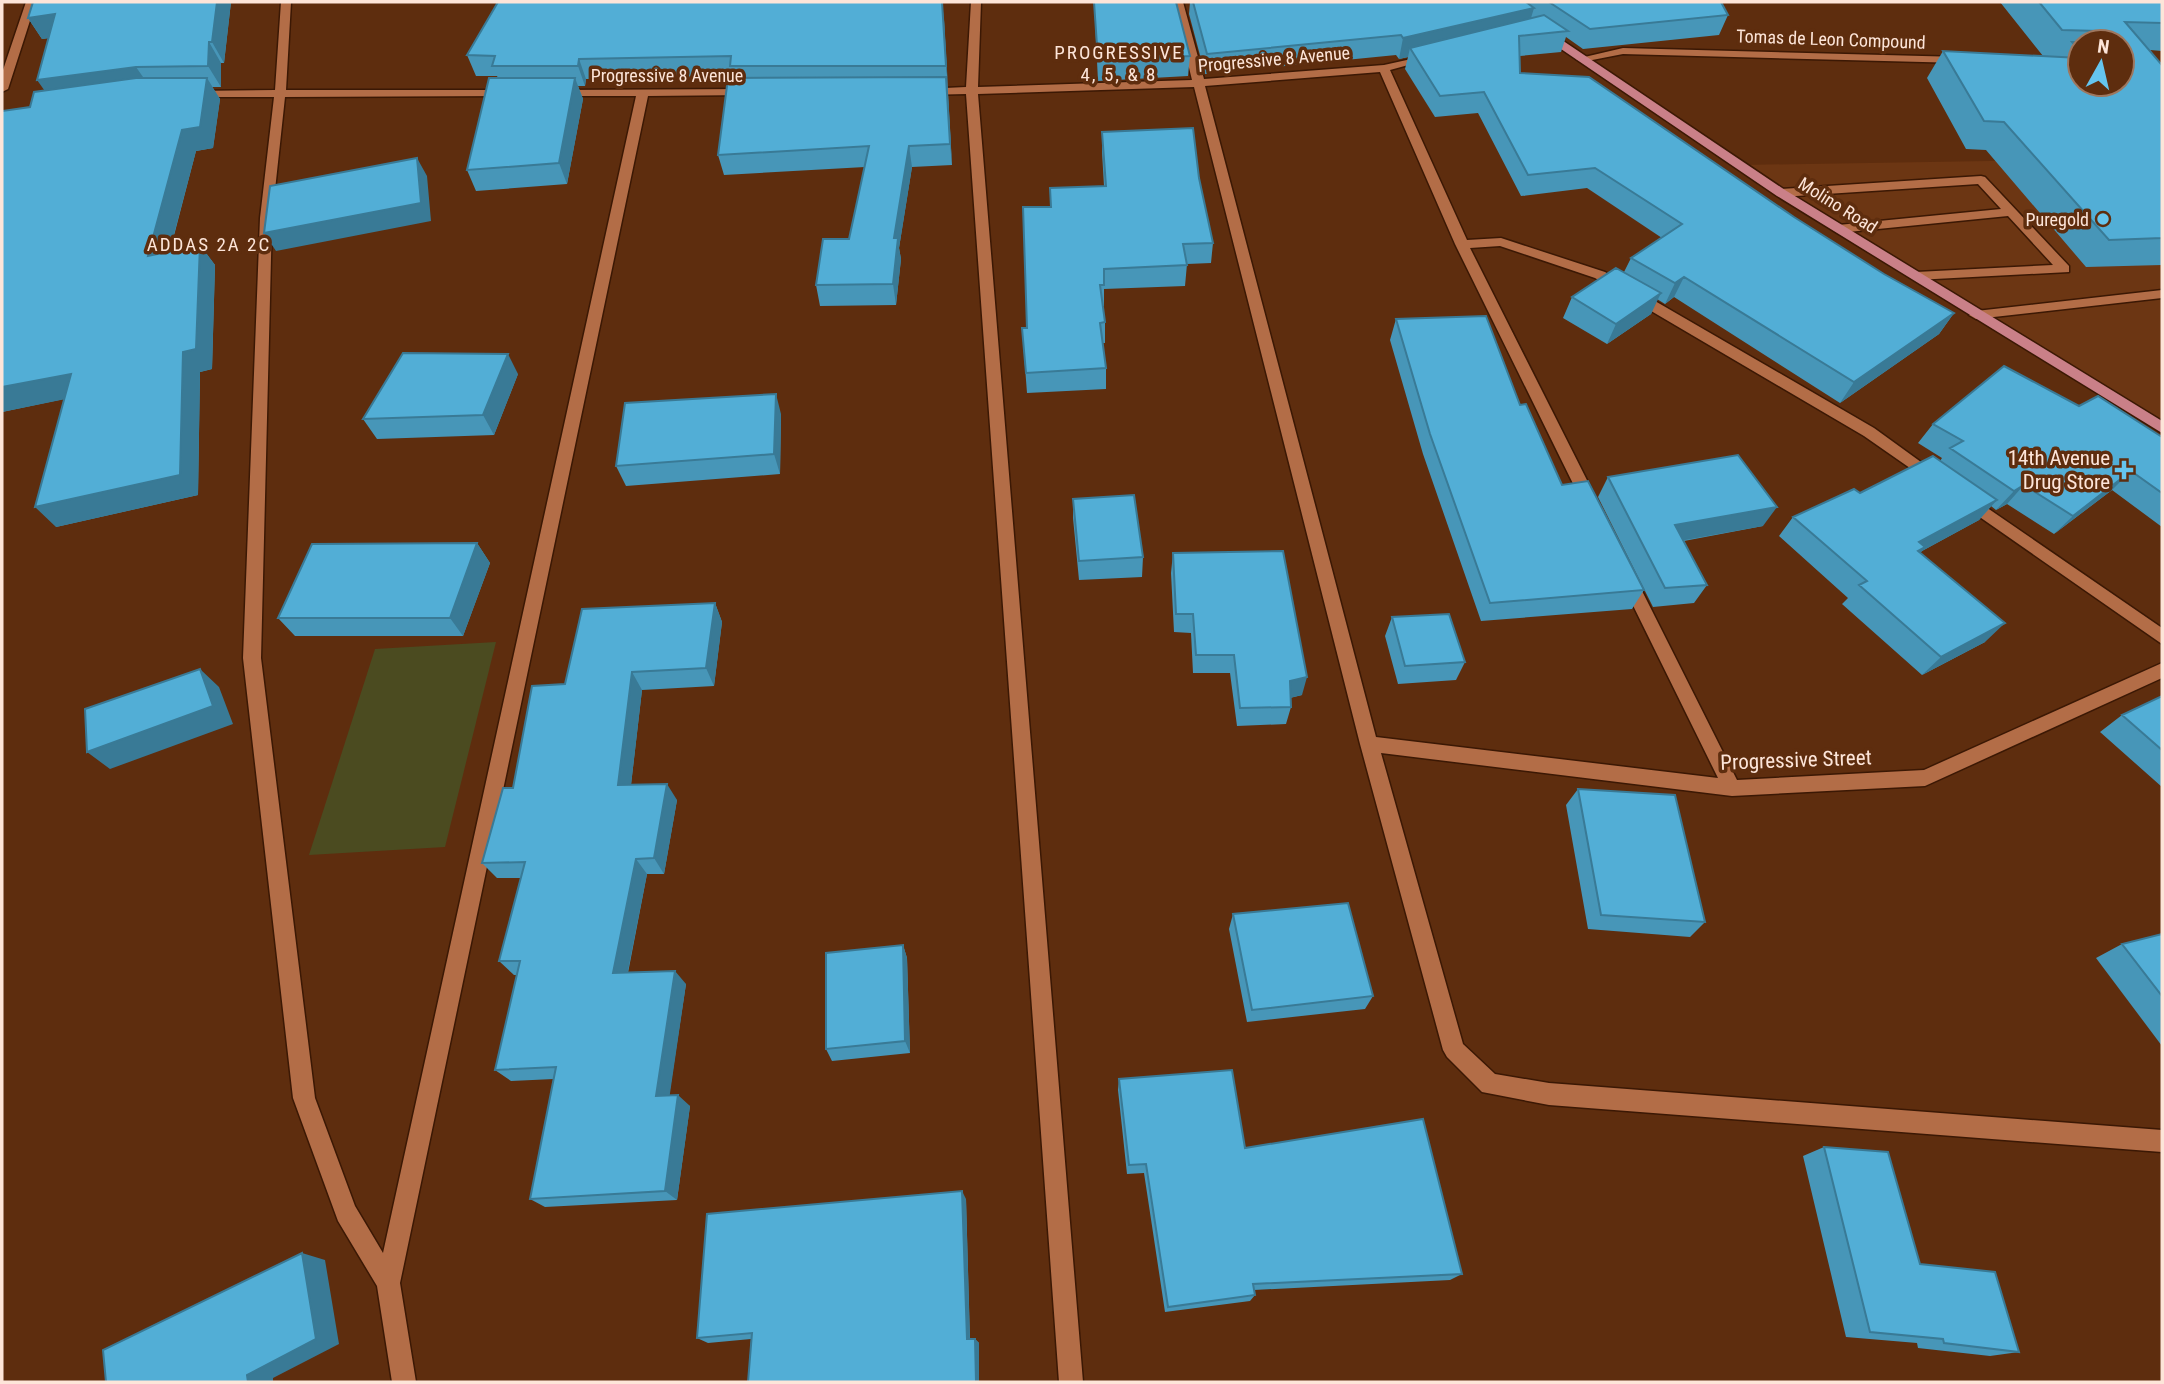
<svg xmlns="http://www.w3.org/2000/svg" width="2164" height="1384" font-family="'Roboto Condensed',sans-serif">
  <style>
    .built { fill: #6c3613 }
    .green { fill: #4b4b20 }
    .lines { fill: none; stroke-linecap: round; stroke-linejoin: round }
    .minor-casing { stroke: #3b1804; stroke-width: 3 }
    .major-casing { stroke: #3b1804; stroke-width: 3 }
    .minor { fill: #b36d47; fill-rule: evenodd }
    .major { fill: #ca8088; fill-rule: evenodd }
    .wall { fill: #4796b8; fill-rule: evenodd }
    .shaded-wall { fill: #397a96 }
    .building { fill: #52aed6; stroke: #397a96; stroke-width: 2 }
    .poi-dot { fill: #65c5ee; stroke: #5e2d0e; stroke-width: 2.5 }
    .labels { text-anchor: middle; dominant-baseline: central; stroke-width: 7; stroke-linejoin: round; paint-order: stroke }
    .far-street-label { font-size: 18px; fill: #fde5d9; stroke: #5e2d0e }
    .far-poi-label { font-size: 18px; fill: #fde5d9; stroke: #5e2d0e; text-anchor: end }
    .far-neighbourhood-label { font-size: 19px; letter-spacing: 2px; fill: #fde5d9; stroke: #5e2d0e }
    .poi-label { font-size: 21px; fill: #fde5d9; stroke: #5e2d0e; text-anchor: end }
    .street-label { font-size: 21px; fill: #fde5d9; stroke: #5e2d0e }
  </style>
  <rect width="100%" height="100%" fill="#5e2d0e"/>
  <path class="built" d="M2162 158V428L1976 315 1741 165Z"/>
  <path class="green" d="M496 642 445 847 309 855 375 649Z"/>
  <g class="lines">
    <g class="minor-casing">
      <path id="minor" d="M26 2H36L8 89 2 92V73Z
        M281 2H291L286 90H508L514 93 508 96 285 97 272 218 261 658 315 1098 355 1206 383 1253 636 96H557L551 93 557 90 749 89 755 92 749 95 648 96 400 1283 416 1382H392L377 1286 338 1221 293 1098 243 658 260 218 274 97H193L187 94 193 91 275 90Z
        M971 2H981L978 87 1192 80 1173 2H1183L1204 79 1384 65 1434 54V58L1390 70 1467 240 1501 238 1605 272 1874 428 1943 478 1940 482H1930L1864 436 1595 278 1500 246 1470 248 1599 504 1591 510 1585 508 1455 244 1380 72 1205 86 1376 737 1718 778 1620 579 1628 573 1636 579 1737 780 1924 770 2162 663V678L1925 786 1732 796 1381 753 1463 1044 1495 1074 1549 1083 2162 1130V1152L1549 1105 1482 1092 1447 1057 1443 1050 1360 744 1194 87 978 94 1083 1382H1059L966 94 924 95 918 92 924 89 966 87Z
        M1623 48 1961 57 1967 60 1961 63 1623 54 1582 62 1576 59Z
        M1981 176 1985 177 2069 266V272L1916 280 1909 276 1916 272 2053 265 2008 216 1838 233 1832 229 1838 225 2001 209 1978 184 1781 197 1775 193 1781 189Z
        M2162 290V298L1976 319 1969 315 1976 311Z
        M1967 494 2162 628V644L1961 504 1959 500Z"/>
    </g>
    <g class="major-casing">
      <path id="major" d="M1539 30H1547L1785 190 2162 421V433L1777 196 1539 34Z"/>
    </g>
    <use href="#minor" class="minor"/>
    <use href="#major" class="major"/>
  </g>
  <path class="wall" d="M231 2 224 63H221V87H212L220 99 213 148 196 151 170 251 200 245 215 265 212 369 200 372 198 495 56 527 64 399 2 412 30 107 45 91 49 38 42 39 28 18Z
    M1094 2H1176L1190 56 1188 76 1098 81Z
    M1190 2H1721L1728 15 1719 35 1583 49 1566 37 1561 52 1520 56V73L1794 217 1884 274 1954 313 1939 334 1840 403 1674 297 1665 304 1657 299 1651 314 1607 344 1563 318 1572 297 1624 272 1631 258 1662 238 1587 188 1521 196 1478 113 1435 117 1405 69 1408 57 1399 59 1396 55 1205 74 1189 14Z
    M2000 2H2162V51L2150 50 2162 65V265L2086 267 1986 150 1966 149 1927 78 1943 51 2043 56ZM2080 42 2122 84H2080Z
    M944 20 952 165 912 167 899 248 901 259 896 305 820 306 816 285 849 239 865 167 724 175 718 155 732 77 586 79 585 86H578L583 99 567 184 476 191 467 170 498 78 497 76H476L467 55Z
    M1102 132 1199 178 1213 243 1211 263 1187 264 1185 286 1104 289V306H1103L1105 322V343H1103L1106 368V389L1027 393 1022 328H1027L1050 207V188L1104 186 1102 152Z
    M1396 319 1520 405 1562 485 1644 590 1632 609 1481 621 1423 454 1390 340Z
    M518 374 494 435 377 439 363 419Z
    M2079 406 2162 437V527L2112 490 2054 534 2007 504 1996 510 1991 506 1979 520 1922 551 1920 553 1985 642 1922 675 1842 604 1848 598 1779 536 1793 517 1860 493 1940 461 1942 458 1918 443 1933 424Z
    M781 414 780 474 626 486 616 466Z
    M1608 477 1763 526 1684 541 1707 585 1694 603 1653 607 1598 497Z
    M1073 499 1143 557 1142 577 1079 580 1073 518Z
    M477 543 490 563 463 636H295L278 618Z
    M1173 553 1302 695 1290 698 1291 707 1286 724 1237 726 1230 673H1193L1191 633 1174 632 1171 573Z
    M715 603 722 622 714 686 642 690 631 785 677 800 664 874H647L628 973 686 984 669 1096 690 1106 677 1200 545 1207 530 1199 554 1079 511 1081 495 1070 517 975H514L499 961 521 878H497L482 863 565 684Z
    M1392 617 1465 662 1456 680 1398 684 1385 636Z
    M2162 696V787L2100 732 2122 715Z
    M1578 789 1705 922 1690 937 1588 929 1566 805Z
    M1233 914 1373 996 1365 1009 1247 1022 1229 929Z
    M2162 934V1046L2096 958 2122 944Z
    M903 945 907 958 910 1053 832 1061 826 1049Z
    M1119 1079 1245 1148 1462 1274 1450 1280 1254 1290 1255 1295 1250 1301 1165 1312 1144 1173 1127 1174 1118 1090Z
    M1824 1147 1920 1264 2019 1352 1990 1356 1918 1348 1917 1343 1846 1337 1803 1156Z
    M966 1199 970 1339H975L979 1343V1382H748L751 1339 708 1343 697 1338Z"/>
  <path class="shaded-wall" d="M217 2H231L224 63 212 42Z
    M942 2 944 20 948 86 946 66Z
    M1534 8 1528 28 1410 48 1408 57 1399 59 1403 38Z
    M55 14 69 35 42 39 28 18Z
    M209 42 221 63V87L208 66Z
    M579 59 586 79 585 86 578 66Z
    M136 67 150 87 52 101 37 80Z
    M946 77 948 98 952 165 950 144Z
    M207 78 220 99 213 148 196 151 163 276 148 256 182 130Z
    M575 78 583 99 567 184 559 163Z
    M909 146 912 167 899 248 901 259 896 305 893 284 894 238Z
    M417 158 427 176 431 221 276 251 264 233Z
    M200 245 215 265 212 369 200 372 198 495 56 527 35 507 183 352Z
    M1684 277 1674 297 1665 304 1675 283Z
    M1661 293 1651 314 1607 344 1616 324Z
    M1954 313 1939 334 1840 403 1854 382Z
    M508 354 518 374 494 435 483 415Z
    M71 374 90 394 2 412V387Z
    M776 394 781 414 780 474 774 454Z
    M2131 471 2112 490 2054 534 2073 516Z
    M2024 485 2007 504 1996 510 2014 491Z
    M1997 500 1979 520 1922 551 1908 567 1919 542Z
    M1777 507 1763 526 1663 544 1675 525Z
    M477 543 490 563 463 636 450 618Z
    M715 603 722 622 714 686 706 668Z
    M2005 623 1985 642 1922 675 1941 657Z
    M200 669 219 687 233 724 110 769 87 752Z
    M632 672 642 690 629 802 618 785Z
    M1307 677 1302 695 1285 699 1290 681Z
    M667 784 677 800 664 874 654 858Z
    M636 859 647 874 625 986 613 973Z
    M903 945 907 958 910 1053 905 1041Z
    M675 971 686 984 668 1107 656 1096Z
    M678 1095 690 1106 677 1200 665 1191Z
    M962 1191 966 1199 970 1344 967 1339Z
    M302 1253 325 1260 339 1344 273 1378V1382H248L247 1375Z
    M975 1339 979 1343V1382H976Z"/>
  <path class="building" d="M33 2H217L212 42H209L208 66 136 67 37 80 55 14 28 18Z
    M498 2H942L946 66H730L731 56 579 59 578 66H492L495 56 467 55Z
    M1094 2H1176L1190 56 1098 60Z
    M1193 2H1526L1534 8 1403 38 1401 35 1207 54Z
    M1549 2H1721L1728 15 1590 29Z
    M2039 2H2162V23L2125 22 2162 65V238L2109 240 2004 122 1984 121 1943 51 2080 58V84H2122V42H2099L2102 40 2099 31 2062 30Z
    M1544 15 1568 31 1519 36 1520 73 1589 77 1794 217 1884 274 1954 313 1854 382 1684 277 1675 283 1631 258 1682 224 1595 168 1528 175 1484 92 1440 96 1410 48Z
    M2072 42H2089H2080V51Z
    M946 77 950 144 909 146 894 238H898L893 284 816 285 823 239H849L869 146 718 155 728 78Z
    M136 78H207L200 127 182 130 148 256 200 245 196 349 183 352 180 475 35 507 71 374 2 387V111L30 107 34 92Z
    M489 78H575L559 163 467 170Z
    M1193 128 1199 178 1213 243 1183 244 1187 265 1104 269V285H1100L1105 322 1100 323 1106 368 1026 373 1022 328H1027L1023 207H1051L1050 188 1106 186 1102 132Z
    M417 158 421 203 264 233 270 186Z
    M1616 268 1661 293 1616 324 1572 297Z
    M1486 316 1520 405 1526 404 1562 485 1588 481 1644 590 1490 603 1430 434 1396 319Z
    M403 353 508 354 483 415 363 419Z
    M2004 366 2079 406 2098 396 2162 437V493L2131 471 2073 516 2024 485 2014 491 1950 448 1963 441 1933 424Z
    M776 394 774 454 616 466 625 403Z
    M1738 455 1777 507 1675 525 1707 585 1665 588 1608 477Z
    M1933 456 1997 500 1919 542 1925 547 1918 551 2005 623 1941 657 1859 585 1867 581 1793 517 1854 489 1860 493Z
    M1134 495 1143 557 1079 561 1073 499Z
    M477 543 450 618H278L312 544Z
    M1283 551 1307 677 1290 681 1291 707 1240 708 1234 655H1196L1193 614H1176L1173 553Z
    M715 603 706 668 632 672 618 785 667 784 654 858 636 859 613 973 675 971 656 1096 678 1095 665 1191 530 1199 556 1067 495 1070 520 961H499L525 862 482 863 503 788H513L532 686 565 684 582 609Z
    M1449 614 1465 662 1405 666 1392 617Z
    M200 669 213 706 87 752 85 709Z
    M2162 696V750L2122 715Z
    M1578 789 1675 795 1705 922 1601 915Z
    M1348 903 1373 996 1252 1010 1233 914Z
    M2162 934V996L2122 944Z
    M903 945 905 1041 826 1049V953Z
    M1232 1070 1245 1148 1423 1119 1462 1274 1253 1284 1255 1295 1168 1307 1146 1164 1129 1165 1119 1079Z
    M1824 1147 1888 1152 1920 1264 1995 1272 2019 1352 1944 1343 1943 1339 1870 1332Z
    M962 1191 967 1339H975L976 1382H748L752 1333 697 1338 707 1214Z
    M302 1253 316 1339 247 1375 248 1382H106L103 1350Z"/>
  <g class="poi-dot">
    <circle cx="2103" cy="219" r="7"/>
    <path d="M2120.5 459.5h7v7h7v7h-7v7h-7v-7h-7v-7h7z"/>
  </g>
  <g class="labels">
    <g class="far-street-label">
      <text transform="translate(1831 39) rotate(2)">Tomas de Leon Compound</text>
      <text transform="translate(1274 59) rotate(-5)">Progressive 8 Avenue</text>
      <text x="667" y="75">Progressive 8 Avenue</text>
      <text transform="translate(1838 205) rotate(32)">Molino Road</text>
    </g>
    <g class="far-poi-label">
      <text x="2089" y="219">Puregold</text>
    </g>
    <g class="far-neighbourhood-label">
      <text x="1119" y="52">PROGRESSIVE<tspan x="1119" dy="22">4, 5, &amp; 8</tspan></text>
      <text x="209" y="244">ADDAS 2A 2C</text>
    </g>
    <g class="poi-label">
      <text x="2110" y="458">14th Avenue<tspan x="2110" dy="24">Drug Store</tspan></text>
    </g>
    <g class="street-label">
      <text transform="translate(1796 760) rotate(-2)">Progressive Street</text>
    </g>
  </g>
  <rect width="2164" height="1384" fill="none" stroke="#fde5d9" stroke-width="7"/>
  <g transform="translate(2101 63) rotate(8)"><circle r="33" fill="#5e2d0e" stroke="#9e775f" stroke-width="2"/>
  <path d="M0-5L12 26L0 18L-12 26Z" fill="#65c5ee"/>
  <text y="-10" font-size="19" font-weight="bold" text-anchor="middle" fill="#fde5d9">N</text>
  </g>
</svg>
